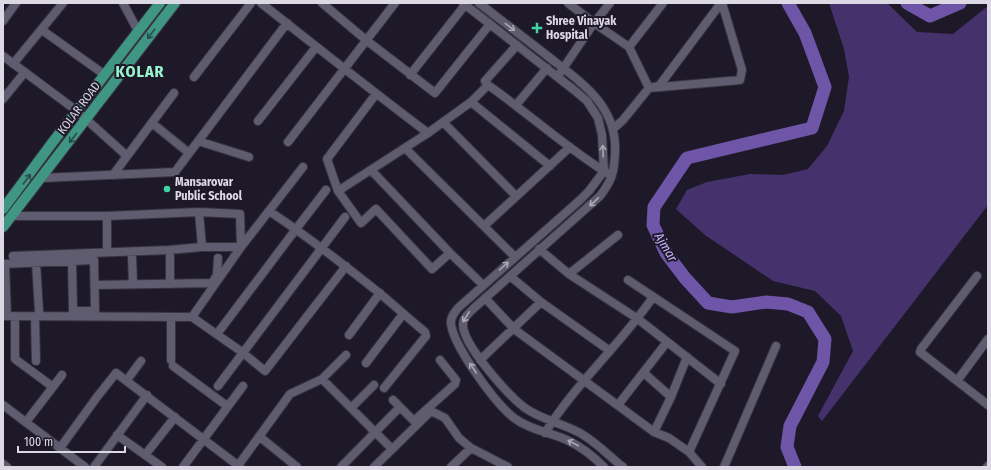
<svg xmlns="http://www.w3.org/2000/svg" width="991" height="470" font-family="'Fira Sans Condensed',sans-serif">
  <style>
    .green { fill: #45326c }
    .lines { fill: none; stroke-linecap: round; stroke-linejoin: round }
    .river { stroke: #6f55a7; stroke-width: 13 }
    .minor-casing { stroke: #373440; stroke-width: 10 }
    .major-casing { stroke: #373440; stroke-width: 12 }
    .minor { stroke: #605c6f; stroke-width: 8 }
    .major { stroke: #3f9783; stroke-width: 10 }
    .oneway { stroke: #aaa7b5 }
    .oneway2 { stroke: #2b4b4d }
    .poi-dot { fill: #3ed4a3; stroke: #1e1929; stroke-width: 1.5 }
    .labels { text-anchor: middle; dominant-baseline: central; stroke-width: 4; stroke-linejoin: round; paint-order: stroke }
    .poi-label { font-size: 12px; font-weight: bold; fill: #dcd9e4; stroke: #1e1929; text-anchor: start }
    .street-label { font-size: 12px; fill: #dcd9e4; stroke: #1e1929 }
    .water-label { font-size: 13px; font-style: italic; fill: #c6b4f7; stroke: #1e1929 }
    .district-label { font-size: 16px; font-weight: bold; letter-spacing: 1px; fill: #9af3cf; stroke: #1e1929 }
  </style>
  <rect width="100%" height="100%" fill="#1e1929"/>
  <path class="green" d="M829 3H887L917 32 953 34 988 6V205L822 421 818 416 853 351 841 316 815 291 773 281 705 235 676 209 687 190 707 182 750 174 783 175 808 169 827 146 844 111 849 77 844 49Z"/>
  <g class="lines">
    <path class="river" d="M788 3 805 33 825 87 812 128 687 158 654 207 653 225 666 253 685 278 708 303 732 307 766 302 788 304 808 312 825 339 823 362 790 426 787 447 795 467
      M907 3 930 16 960 3"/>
    <g class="minor-casing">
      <path id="minor" d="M123 3 138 31
        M261 3C317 47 372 91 428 133
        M322 3 366 40 435 93 490 24
        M463 3 574 90 587 101 598 118 602 135 604 171 589 191 580 200 458 308C454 313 450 318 451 324 454 347 495 403 514 418 530 430 549 432 567 440 582 447 593 456 604 467
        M479 3C501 20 523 37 545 54 579 81 618 104 615 154 614 173 612 180 600 196L473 309C469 313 463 318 463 324 462 344 508 395 525 408 542 420 562 423 580 433 596 442 609 456 623 467
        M568 3 594 23 629 47 649 88 659 86 721 3
        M3 21 16 3
        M42 30 105 75
        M517 45 485 81 488 85C528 113 565 147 607 173
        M629 47 663 3
        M3 56 77 111 127 156
        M13 64 63 3
        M560 73 594 23 610 3
        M410 75 465 5
        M194 77 251 3
        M376 94 327 159 338 191 361 223 376 209 432 269 450 253
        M3 99 25 72
        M471 102 550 166
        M516 105 547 68
        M258 121 316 47
        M443 122 516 196
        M152 123 189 153
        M613 129 623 120 649 88 740 80 742 70 722 3
        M198 141 249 157
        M288 142 395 3
        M405 148 515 257
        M371 170 450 253 483 285
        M113 175 174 93
        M42 178 175 172 287 23
        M338 191 428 133 471 102 488 85
        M269 211C307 236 343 264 378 292 394 305 409 319 425 332L426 336 384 388
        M199 212 202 247
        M11 216H107L199 212 240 214 241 247H202L169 250 13 256
        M484 226 570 147
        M107 247V216
        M539 249 569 274 638 319 721 384
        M132 257 133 284
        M36 262 39 312
        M3 264 94 260 95 311H73L72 261
        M5 264 7 316
        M569 274 618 235
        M510 276 541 302 610 351
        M977 276 921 349 920 352 988 405
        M628 280 735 351 689 452
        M170 284V256
        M95 285 212 283 217 275 218 258
        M485 298 514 329 654 432 669 438 689 452 702 467
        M3 316 192 317 242 352 265 371 346 266
        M15 316V359L53 387
        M35 317 36 361
        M192 317 241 247 303 167
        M171 318V360
        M217 334 296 229 326 190
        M349 335 380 293
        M480 360 541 302
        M366 363 403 314
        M173 366 227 406
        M644 373 671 397
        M322 379 392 449
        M127 380 141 361
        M957 381 988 339
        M218 386 345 217
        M393 400 413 420 416 419 455 384 456 380 440 360
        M3 405 85 467
        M618 405 667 342
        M351 408 374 385
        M26 422 62 375
        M654 432 671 397 687 357
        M545 433C575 384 621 344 653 297
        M117 435 162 467
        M260 437 297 467
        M60 448 97 397 116 373 240 467
        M145 455 175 417
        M3 464 7 467
        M94 467 147 395
        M183 467 243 386
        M237 467 290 394 322 379 346 355
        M341 467 400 407
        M374 467 431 411 445 418 459 438 471 448 508 467
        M451 467 471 448
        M724 467 776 346
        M987 467 988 466"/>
    </g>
    <g class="major-casing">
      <path id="major" d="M3 209 52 143 160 3
        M3 227 175 3"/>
    </g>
    <use href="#minor" class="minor"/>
    <use href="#major" class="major"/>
  </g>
  <defs><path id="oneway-shaft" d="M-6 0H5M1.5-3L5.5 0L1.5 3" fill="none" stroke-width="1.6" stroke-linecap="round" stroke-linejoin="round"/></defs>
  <g class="oneway">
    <use href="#oneway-shaft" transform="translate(510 27) rotate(37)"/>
    <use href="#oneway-shaft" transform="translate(603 151) rotate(-92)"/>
    <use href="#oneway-shaft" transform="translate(594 202) rotate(137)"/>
    <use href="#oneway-shaft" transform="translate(504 266) rotate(-42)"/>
    <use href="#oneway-shaft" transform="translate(466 317) rotate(122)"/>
    <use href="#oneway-shaft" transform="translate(473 368) rotate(-123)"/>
    <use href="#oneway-shaft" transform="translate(573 443) rotate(-152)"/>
  </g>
  <g class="oneway2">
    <use href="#oneway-shaft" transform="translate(151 34) rotate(127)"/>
    <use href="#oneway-shaft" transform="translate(73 138) rotate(128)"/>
    <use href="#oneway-shaft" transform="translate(27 179) rotate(-53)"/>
  </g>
  <g class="poi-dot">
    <path d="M535 22h4v4h4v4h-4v4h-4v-4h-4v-4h4z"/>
    <circle cx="167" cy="189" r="4"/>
  </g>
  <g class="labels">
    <g class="poi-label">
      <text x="546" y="21">Shree Vinayak<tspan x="546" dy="14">Hospital</tspan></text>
      <text x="175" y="182">Mansarovar<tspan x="175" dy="14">Public School</tspan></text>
    </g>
    <g class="street-label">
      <text transform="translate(79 108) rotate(-53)">KOLAR ROAD</text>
    </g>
    <g class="water-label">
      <text transform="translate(666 247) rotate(59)">Ajmar</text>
    </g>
    <g class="district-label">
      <text x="140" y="71">KOLAR</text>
    </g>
  </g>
  <rect width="991" height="470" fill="none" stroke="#dcd9e4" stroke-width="8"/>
  <path d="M18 446v6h107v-6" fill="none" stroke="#dcd9e4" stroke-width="2"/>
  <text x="24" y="446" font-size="12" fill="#dcd9e4" stroke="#1e1929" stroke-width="3" paint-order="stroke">100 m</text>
</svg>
